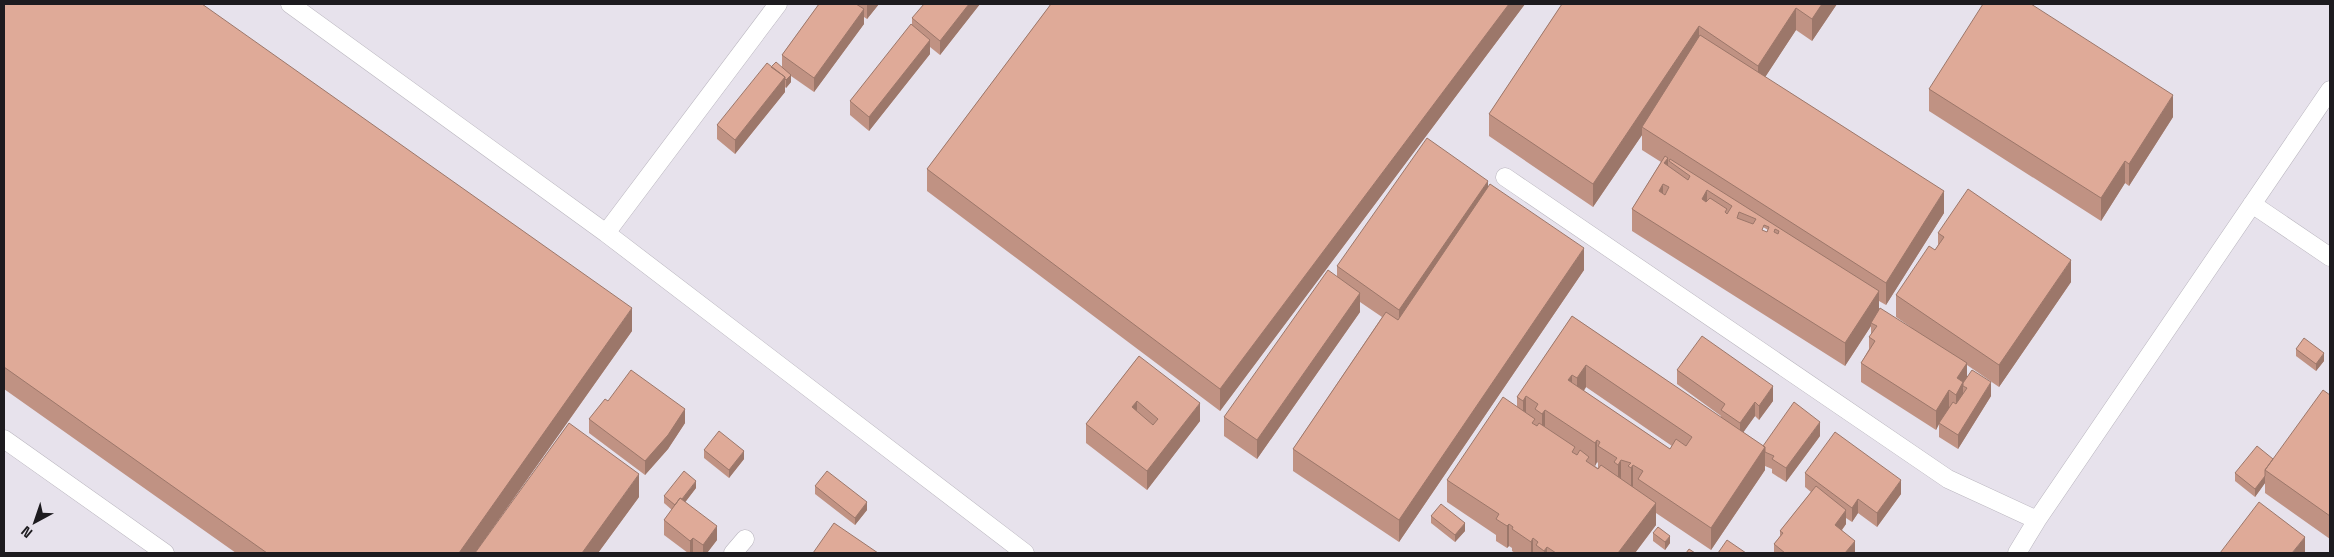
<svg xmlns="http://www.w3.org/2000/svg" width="2334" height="557" font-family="'Space Grotesk',sans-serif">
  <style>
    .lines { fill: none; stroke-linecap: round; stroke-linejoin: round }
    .lane-casing { stroke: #bab6bf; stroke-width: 19 }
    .lane { stroke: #fff; stroke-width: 18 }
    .wall { fill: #c09283; fill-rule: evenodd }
    .shaded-wall { fill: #9c776a }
    .building { fill: #dfaa98; stroke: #9c776a; fill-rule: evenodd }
  </style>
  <rect width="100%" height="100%" fill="#e7e2ec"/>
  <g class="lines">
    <g class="lane-casing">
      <path id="lane" d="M290 4 606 233 1025 553
        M1505 177 1948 479 2037 520
        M2252 204 2330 257
        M606 233 778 4
        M4 439 165 553
        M733 553 745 539
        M2017 553 2037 520 2330 90"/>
    </g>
    <use href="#lane" class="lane"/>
  </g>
  <path class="wall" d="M4 4 632 331 476 552 639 497 598 553H236L4 389Z
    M819 4H879L867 19 864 17V24L814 92 791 76V82L786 88 785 87V92L735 154 717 139V125L771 67H782V55Z
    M980 4 940 55 930 47V54L869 131 850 115V101L912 25V18Z
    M1051 4H1525L1220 411 927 191V169Z
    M1562 4H1837L1812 41 1796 30 1765 77 1944 213 1886 305 1879 301V310L1912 328 1896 317V295L1935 250 1938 245V233L2071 282 1999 387 1967 365V378L1991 396 1958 449 1939 437V424L1936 430 1861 382V363L1869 349V337L1871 335V326L1845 366 1632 231V209L1661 162 1642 150V135L1593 207 1489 136V114ZM1763 227 1768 230 1767 232 1762 230Z
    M1929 89 2173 117 2129 186 2125 183 2101 221 1929 111Z
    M1488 186 1584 270 1399 542 1293 471V449L1382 317 1360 302V312L1257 459 1224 436V417L1337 276V266Z
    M1572 316 1721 418V416L1677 384V370L1773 401 1759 420 1755 416 1743 432 1763 446 1820 436 1786 482 1772 473V469L1765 466V470L1711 550 1656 513V525L1635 553H1515L1512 551V548L1509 546 1507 548 1496 541V535L1447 502V480L1517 407V397ZM1586 387 1672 446 1670 449 1584 391ZM1589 462 1595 466 1597 462 1598 463V468Z
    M2296 349 2324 361 2316 371 2296 356Z
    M1139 356 1200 421 1147 490 1086 443V424Z
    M2330 395V539L2265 493V483L2255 497 2235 481V473L2273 459Z
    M608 401 685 423 668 449 645 475 589 433V419Z
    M704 450 744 459 729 478 704 458Z
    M1805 473 1901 494 1877 527 1858 513 1852 522 1846 518V524L1842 530 1855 553H1774V544L1780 536V531L1811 492 1805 487Z
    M815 486 867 510 855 525 815 494Z
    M696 488 685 502 717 540 707 553H696L693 552 692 553H688L664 535V520L672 510 664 503V496Z
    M1431 516 1465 531 1455 542 1431 523Z
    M1653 533 1670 543 1665 550 1653 541Z"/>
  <path class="shaded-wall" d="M867 4H879L867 19Z
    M969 4H980L940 55V41Z
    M1509 4H1525L1220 411V389Z
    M1822 4H1837L1812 41V19Z
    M1796 8V30L1758 88V66Z
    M864 9V24L814 92V78Z
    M1699 26V49L1642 127V135L1593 207V184Z
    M930 40V54L869 131V117Z
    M791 75V82L786 88V80Z
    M785 77V92L735 154V140Z
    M2173 95V117L2129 186V164Z
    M1668 158V180L1664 185V163Z
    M2125 161V183L2101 221V198Z
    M1488 181V200L1399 329V310Z
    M1663 184V206L1659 191Z
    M1707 190V213L1702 199Z
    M1944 191V213L1886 305V283Z
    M1584 248V270L1399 542V520Z
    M2071 260V282L1999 387V365Z
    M1879 291V313L1871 323V326L1845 366V343Z
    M1360 293V312L1257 459V440Z
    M632 308V331L475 553H459Z
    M2324 353V361L2316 371V364Z
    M1967 363V382L1963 386V401L1956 414V395L1957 378Z
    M1586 365V387L1577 400V378Z
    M1572 375V397L1568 380Z
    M1991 382V396L1958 449V435Z
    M1773 386V401L1759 420V406Z
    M1949 390V409L1939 423V424L1936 430V411Z
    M1526 396V418L1523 424V401Z
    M1137 401V420L1132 407Z
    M1755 402V416L1740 437V423Z
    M1200 403V421L1147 490V471Z
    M685 409V423L668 449 645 475V461Z
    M1545 410V432L1542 436V414Z
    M1820 422V436L1786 482V468Z
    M1597 440V462L1595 466V443Z
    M1765 447V470L1711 550V528Z
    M744 451V459L729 478V470Z
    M1621 460V482L1618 487V465Z
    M1633 465V487L1631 490V468Z
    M639 474V497L598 553H582Z
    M2265 476V483L2255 497V489Z
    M1901 480V494L1877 527V513Z
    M696 481V488L677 513V506Z
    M1858 499V513L1852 522V508Z
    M867 502V510L855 525V518Z
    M1656 503V525L1635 553H1618Z
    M1846 510V524L1835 539V525Z
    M1465 523V531L1455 542V535Z
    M1509 524V546L1507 548V526Z
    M717 526V540L707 553H703V545Z
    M1670 536V543L1665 550V542Z
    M2305 537V553H2292Z
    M693 538V552L692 553H690V541Z
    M1533 538V553H1531V542Z
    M1855 541V553H1845Z
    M1547 547V553H1544V551Z"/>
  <path class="building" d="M4 4H202L632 308 459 553H267L4 367Z
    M819 4H856L864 9 814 78 782 55Z
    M924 4H969L940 41 912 18Z
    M1051 4H1509L1220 389 927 169Z
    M1562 4H1822L1812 19 1796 8 1758 66 1699 26 1593 184 1489 114Z
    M1983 4H2031L2173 95 2129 164 2125 161 2101 198 1929 89Z
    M911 24 930 40 869 117 850 101Z
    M1700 35 1944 191 1886 283 1642 127Z
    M776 62 791 75 786 80 785 79V77L771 67Z
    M767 63 785 77 735 140 717 125Z
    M1427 138 1488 181 1399 310 1337 266Z
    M1665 156 1668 158 1664 163 1688 180 1690 176 1669 161 1670 159 1879 291 1845 343 1632 209ZM1663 184 1669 187 1665 195 1659 191ZM1707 190 1732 206 1727 214 1725 212 1727 209 1710 198 1706 202 1702 199ZM1739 212 1756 219 1753 224 1737 218ZM1764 225 1769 227 1767 232 1762 230ZM1775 229 1779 231 1778 234 1774 232Z
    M1490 184 1584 248 1399 520 1293 449 1386 312 1398 320Z
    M1968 189 2071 260 1999 365 1896 295 1929 246 1935 250 1944 237 1938 233Z
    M1328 270 1360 293 1257 440 1224 417Z
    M1880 308 1967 363 1957 378 1963 382 1956 395 1949 390 1936 411 1861 363 1875 341 1869 337 1877 326 1871 323Z
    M1572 316 1765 447 1711 528 1638 479 1643 471 1633 465 1631 468 1628 466 1631 463 1621 460 1618 465 1614 462 1617 458 1598 446 1600 442 1597 440 1595 443 1545 410 1542 414 1535 409 1538 404 1526 396 1523 401 1517 397ZM1586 365 1692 437 1686 446 1676 439 1670 449 1568 380 1572 375 1577 378Z
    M1702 336 1773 386 1759 406 1755 402 1740 423 1721 410 1725 404 1677 370Z
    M2304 338 2324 353 2316 364 2296 349Z
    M1139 356 1200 403 1147 471 1086 424ZM1137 401 1158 419 1153 425 1132 407Z
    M631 370 685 409 668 435 645 461 589 419 605 399 608 401Z
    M1972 370 1991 382 1958 435 1939 423 1953 402 1956 404 1967 388 1963 386V383Z
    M2323 390 2330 395V516L2265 470Z
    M1503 397 1535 419 1532 423 1537 426 1539 423 1575 447 1572 452 1577 455 1580 450 1589 457 1586 461 1598 469 1601 465 1656 503 1618 553H1556L1547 547 1544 551 1536 545 1538 542 1533 538 1531 542 1512 529 1513 527 1509 524 1507 526 1496 519 1499 514 1447 480Z
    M1794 402 1820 422 1786 468 1772 459 1774 456 1765 452V447L1763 446Z
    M569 423 639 474 582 553H475Z
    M719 431 744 451 729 470 704 450Z
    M1835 432 1901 480 1877 513 1858 499 1852 508 1805 473Z
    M2257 446 2273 459 2265 470V476L2255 489 2235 473Z
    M684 471 696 481 682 499 680 498 675 505 664 496Z
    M827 471 867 502 855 518 815 486Z
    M1816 486 1846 510 1835 525 1855 541 1845 553H1785L1774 544 1783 533 1780 531Z
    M680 498 717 526 703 545 693 538 690 541 664 520Z
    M2259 502 2305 537 2292 553H2220Z
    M1441 504 1465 523 1455 535 1431 516Z
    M834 523 878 553H813Z
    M1658 527 1670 536 1665 542 1653 533Z
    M1727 540 1746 553H1718Z
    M1689 549 1695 553H1686Z"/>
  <rect width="2334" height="557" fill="none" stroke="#1d1b1f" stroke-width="10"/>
  <g transform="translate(35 522) rotate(220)" stroke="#e7e2ec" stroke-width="4" paint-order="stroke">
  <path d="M0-4L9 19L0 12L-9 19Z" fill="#1d1b1f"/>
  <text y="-8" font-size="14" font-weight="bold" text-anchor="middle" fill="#1d1b1f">N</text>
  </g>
</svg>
